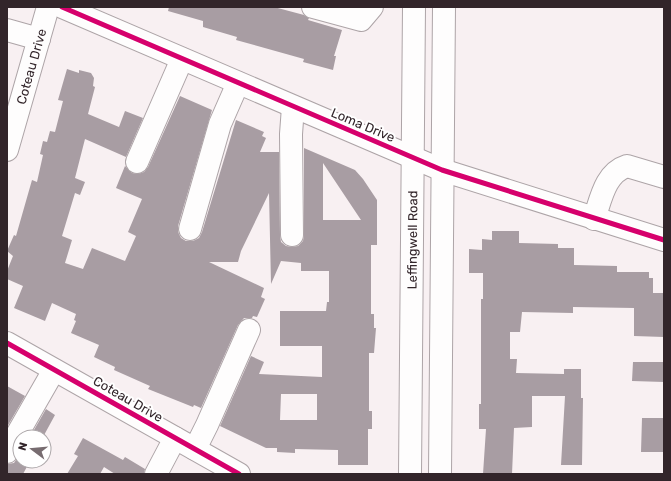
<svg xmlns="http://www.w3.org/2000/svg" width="671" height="481" font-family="Rubik,sans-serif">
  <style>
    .building { fill: #a89da3; fill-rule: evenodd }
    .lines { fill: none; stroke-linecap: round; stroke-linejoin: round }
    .minor-casing { stroke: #ada4a7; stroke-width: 24 }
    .major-casing { stroke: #ada4a7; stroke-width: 24 }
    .minor { stroke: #fefdfd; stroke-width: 22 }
    .major { stroke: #fefdfd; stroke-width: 22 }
    .cycleway-casing { stroke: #fff; stroke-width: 8 }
    .cycleway { stroke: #d6006c; stroke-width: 5 }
    .labels { text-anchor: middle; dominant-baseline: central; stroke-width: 4; stroke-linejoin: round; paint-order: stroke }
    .street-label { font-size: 13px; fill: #32252a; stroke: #fff }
  </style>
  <rect width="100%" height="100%" fill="#f8f0f2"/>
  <path class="building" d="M169 7H274L304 15 309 18 308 20 342 30 334 56H336L333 70 303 62 304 59 236 40 237 37 203 27V21L168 11Z
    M67 69 79 73V70L91 73 94 78 93 86 95 87 88 114 119 127 125 111 143 118 126 157 85 139 75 178 85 182 80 195 75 193 62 236 72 240 65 263 83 269 92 248 125 261 136 236 128 232 142 199 116 188 125 166 132 173 138 174 144 172 148 167 180 96 212 110 178 226V232L181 238 186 241H193L199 238 202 232 236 120 264 132 262 136 266 138 260 152H279L280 235 281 242 286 246 292 247 298 246 303 241 304 235V148L355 170 363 179 377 200V245H371V314H374V328H376L374 353H369V411H372V429H368V465H338V450L295 449V453L277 452V448H266L220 426 251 356 264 362 259 374 322 377V346H280V311H326L327 302H329V271H301V263L281 261 271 284 269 193 241 251 238 262H209L264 288 261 297 265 299 257 317 253 316 252 318H244L238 325 201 408 194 405 193 407 148 389 150 386 114 370 115 367 94 357 99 345 71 333 76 321 74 320 76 314 52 303 45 321 14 308 23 286 7 279V271L13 256 7 251 14 235 16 236 32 180 37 182 43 155 40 154 43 141 47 142 50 131 55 132 63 101 58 100ZM323 163 361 220H323ZM281 394H317V420H280Z
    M492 231H519V243L558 244V248H574V265L617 266V272H649V278H653V293H664V337L634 336V308L573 307V313L522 312 520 332H510V359H517L516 373 564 374V369H581V398H583L582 465H561L565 396H532V427L514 428 512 474H483L486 429H479V404H481V299H483V273H469V249L482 250V239L492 240Z
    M633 362H664V382L632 381Z
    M7 386 25 396 7 427Z
    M46 409 55 415 43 437H30Z
    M642 418H664V452H641Z
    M83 438 123 460 125 457 145 469 144 474H115L104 467 100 474H67L78 456 74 454Z
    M20 454V461H30L23 474H7V464L14 463Z"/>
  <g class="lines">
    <g class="minor-casing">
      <g id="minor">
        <path d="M62 7 442 170 664 240"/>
        <path d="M313 7 361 20 372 7"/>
        <path d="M7 30 39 39"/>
        <path id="s1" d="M7 150 48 7"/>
        <path d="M137 162 182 59"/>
        <path d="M594 219C601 199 605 173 627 166L664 177"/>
        <path d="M190 229 220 124 238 83"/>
        <path d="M292 235 291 134 293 107"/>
        <path d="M7 343 239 474"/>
        <path d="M195 449 207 425 249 330"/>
        <path d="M7 452 54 370"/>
        <path d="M156 474 175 438"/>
      </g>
    </g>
    <g class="major-casing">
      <g id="major">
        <path id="s2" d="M410 474 414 7"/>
        <path d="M440 474 444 7"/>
      </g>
    </g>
    <use href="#minor" class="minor"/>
    <use href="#major" class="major"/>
    <g class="cycleway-casing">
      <path id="cycleway" d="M62 7 442 170 664 240
        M7 343 239 474"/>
    </g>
    <use href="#cycleway" class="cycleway"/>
  </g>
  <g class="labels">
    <g class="street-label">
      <text stroke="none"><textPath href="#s1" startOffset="87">Coteau Drive</textPath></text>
      <text transform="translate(363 125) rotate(23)">Loma Drive</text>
      <text stroke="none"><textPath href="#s2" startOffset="234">Leffingwell Road</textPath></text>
      <text transform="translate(128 399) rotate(30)">Coteau Drive</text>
    </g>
  </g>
  <rect width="671" height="481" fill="none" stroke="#32252a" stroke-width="16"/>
  <g transform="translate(32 449) rotate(286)"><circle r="19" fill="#ffffff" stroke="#ada8aa"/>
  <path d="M0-3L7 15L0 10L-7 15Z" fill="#776c70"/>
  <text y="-6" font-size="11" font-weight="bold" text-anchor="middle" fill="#32252a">N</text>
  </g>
</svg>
